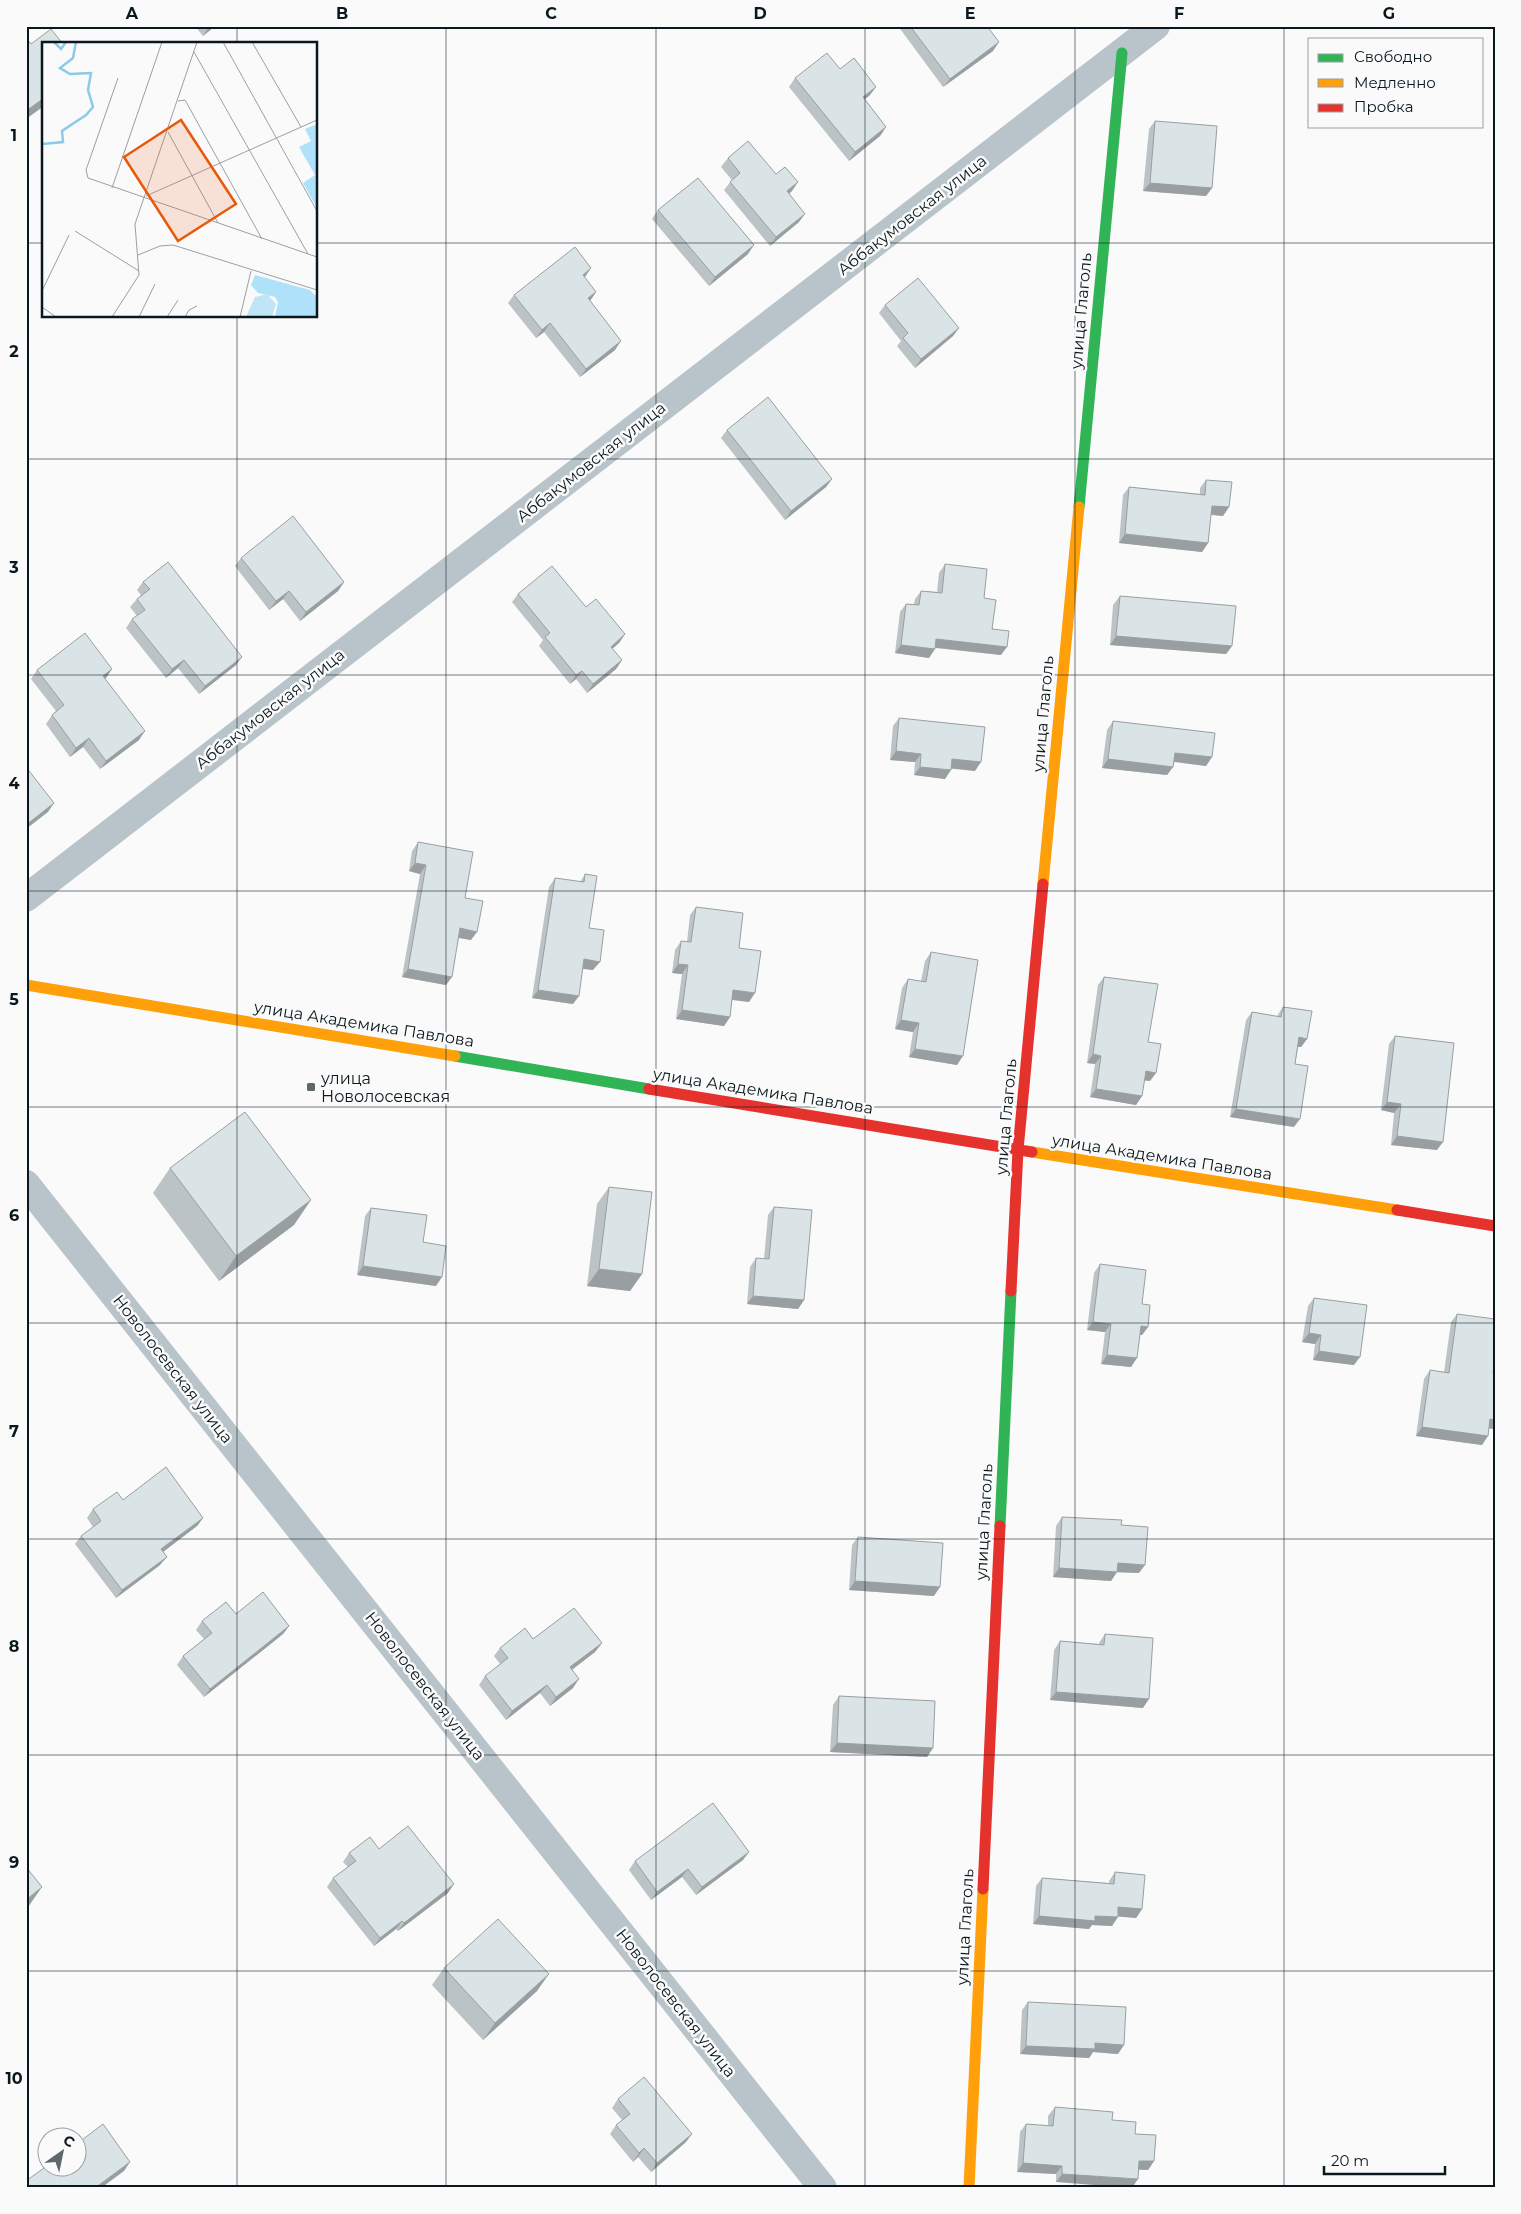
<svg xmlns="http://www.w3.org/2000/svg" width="1521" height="2214" font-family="Montserrat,sans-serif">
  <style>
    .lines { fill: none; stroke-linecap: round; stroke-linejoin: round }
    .street { stroke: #b9c4ca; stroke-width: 28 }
    .fast { stroke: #30b455; stroke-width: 11 }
    .slow { stroke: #ff9f0a; stroke-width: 11 }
    .jam { stroke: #e5322d; stroke-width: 11 }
    .wall { fill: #bbc3c6 }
    .shaded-wall { fill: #999fa1 }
    .building { fill: #dae3e6; stroke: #999fa1 }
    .grid { fill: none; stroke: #0a181e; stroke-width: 1; stroke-opacity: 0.55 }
    .poi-dot { fill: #5e676b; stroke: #fafafa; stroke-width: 2 }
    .labels { text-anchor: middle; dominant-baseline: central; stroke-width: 5; stroke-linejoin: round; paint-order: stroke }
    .street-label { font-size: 16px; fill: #0a181e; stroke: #fafafa }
    .poi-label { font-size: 16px; fill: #0a181e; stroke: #fafafa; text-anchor: start }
    .inset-river { fill: none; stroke: #8acbe8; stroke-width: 2.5 }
    .inset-road { fill: none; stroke: #9aa0a2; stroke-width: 1 }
    .view { fill: #e8590c; fill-opacity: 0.15; stroke: #e8590c; stroke-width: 2.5 }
    .inset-edge { fill: none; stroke: #0a181e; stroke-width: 2.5 }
    .neatline { fill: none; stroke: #0a181e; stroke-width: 2 }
    .grid-label { font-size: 16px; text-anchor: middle; font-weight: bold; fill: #0a181e }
  </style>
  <rect width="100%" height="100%" fill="#fafafa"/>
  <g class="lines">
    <path class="street" d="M26 898 1156 26
      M26 1184 823 2188"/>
    <path class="fast" d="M1079 507 1122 53
      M455 1056 649 1089
      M1000 1526 1011 1291"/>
    <path class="slow" d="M1043 884 1079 507
      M26 985 455 1056
      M1032 1152 1397 1210
      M969 2188 983 1889"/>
    <path class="jam" d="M649 1089 1032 1152
      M1397 1210 1495 1226
      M1011 1291 1018 1150 1043 884
      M983 1889 1000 1526"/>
  </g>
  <path class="wall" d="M195 26H215L203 36Z
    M898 26H987L993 51 943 87Z
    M840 69 870 95 864 100 886 127 880 136 849 161 789 87 795 78Z
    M1155 121 1212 188 1206 196 1143 191 1149 129Z
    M728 158 776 174 792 191 789 194 799 222 770 246 724 190 732 180 721 167Z
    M658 210 748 254 709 286 652 219Z
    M596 292 590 301 615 350 580 377 544 332 536 338 508 303 514 295Z
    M885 305 959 328 953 336 915 368 897 346 901 341 879 313Z
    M727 430 832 479 826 487 785 520 721 438Z
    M1206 480 1229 507 1223 516 1211 515 1208 543 1202 552 1119 543 1123 495 1129 487 1200 494V488Z
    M241 558 344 582 338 591 300 621 283 599 269 610 235 566Z
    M945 564 984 598 1001 655 935 648 929 658 895 653 900 612 906 604H914L915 599 921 591 937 592 939 573Z
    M143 582 236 665 199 694 178 668 166 678 126 628 132 619 137 616 130 607 137 599 141 595 137 590Z
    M518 594 586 607 625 634 619 643 612 649 622 660 616 669 587 693 576 679 570 684 539 646 543 640 512 602Z
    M1120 596 1232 646 1226 654 1110 645 1113 605Z
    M112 669 105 679 139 740 100 769 83 747 70 757 46 724 52 715 56 711 31 679 37 670Z
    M899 718 975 771 951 768 945 779 914 775 915 762 890 760 893 726Z
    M1113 721 1212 757 1206 766 1174 762 1173 767 1167 775 1102 768 1107 730Z
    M418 842 465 898 471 940 459 938 446 985 402 977 420 874 409 871 412 851Z
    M585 874 589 928 593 970 583 969 573 1004 532 998 549 887 555 878 580 882Z
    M696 907 739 948 749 1002 732 1000 730 1017 724 1026 676 1019 682 974 672 973 675 950 681 941 687 942 690 915Z
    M931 952 957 1065 909 1057 913 1032 895 1029 902 988 908 979 921 981 925 961Z
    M1104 977 1148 1042 1150 1081 1144 1080 1142 1096 1136 1105 1090 1097 1095 1064 1087 1063 1098 985Z
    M1283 1007 1307 1039 1301 1047H1298L1295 1064 1294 1127 1230 1117 1246 1020 1252 1012 1277 1016Z
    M1395 1036 1437 1150 1391 1145 1394 1113 1381 1110 1389 1044Z
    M170 1168 294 1225 219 1281 153 1193Z
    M609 1187 642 1274 630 1291 587 1286 597 1204Z
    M774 1207 804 1300 798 1309 747 1304 750 1267 756 1258 764 1259 768 1215Z
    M371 1208 423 1242 436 1286 357 1275 365 1216Z
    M1100 1264 1142 1304 1148 1327 1142 1335H1140L1131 1367 1101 1364 1105 1332 1087 1330 1094 1273Z
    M1314 1298 1354 1365 1313 1360 1315 1344 1302 1342 1308 1306Z
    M1457 1314 1493 1373H1495V1429L1489 1428 1482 1445 1416 1436 1424 1379 1430 1370 1444 1372 1451 1322Z
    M123 1500 203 1518 197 1526 163 1552 160 1565 116 1598 75 1544 81 1536 93 1527 87 1518 93 1509Z
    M1062 1517 1121 1525 1139 1573 1117 1572 1111 1581 1053 1577 1056 1526Z
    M858 1537 934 1596 849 1590 852 1545Z
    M236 1614 289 1626 283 1634 204 1697 177 1665 183 1656 204 1639 196 1630 202 1621Z
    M1105 1634 1143 1708 1050 1700 1054 1650 1060 1641 1099 1644V1643Z
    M533 1639 602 1643 595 1652 572 1669 573 1688 550 1706 540 1693 506 1720 479 1685 485 1676 500 1664 494 1656 500 1648Z
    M839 1696 933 1748 927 1757 830 1752 833 1705Z
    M379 1849 448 1893 398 1931 396 1929 374 1946 327 1887 333 1878 348 1867 343 1862 349 1853Z
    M743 1860 696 1895 682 1877 651 1900 629 1870 635 1861Z
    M1115 1872 1142 1909 1136 1918 1118 1916 1112 1926 1092 1925 1089 1929 1033 1924 1036 1886 1042 1878 1109 1883V1881Z
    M444 1968 537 1991 483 2040 432 1985Z
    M1028 2002 1118 2054 1093 2052 1089 2058 1020 2054 1022 2010Z
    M618 2099 686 2142 651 2172 638 2157 633 2162 610 2134 616 2125 622 2120 612 2108Z
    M1055 2107 1112 2120 1135 2134 1154 2161 1148 2170H1138L1056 2182V2174L1017 2172 1020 2132 1026 2124 1048 2126V2116Z"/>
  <path class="shaded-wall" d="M210 26H215L203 36 209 27Z
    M999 42 993 51 943 87 950 79Z
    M876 87 870 95 856 106 863 97Z
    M44 98V106L26 119V111Z
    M886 127 880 136 849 161 855 152Z
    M798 182 792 191 781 200 787 191Z
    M1150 183 1212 188 1206 196 1143 191Z
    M805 214 799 222 770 246 776 237Z
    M754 245 748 254 709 286 715 277Z
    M591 268 585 277 577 284 583 275Z
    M596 292 590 301 588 298Z
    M550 323 544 332 536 338 542 330Z
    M959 328 953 336 915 368 921 359Z
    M621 341 615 350 580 377 586 369Z
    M832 479 826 487 785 520 791 511Z
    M1212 506 1229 507 1223 516 1206 514Z
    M1125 534 1208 543 1202 552 1119 543Z
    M344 582 338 591 300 621 306 612Z
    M289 591 283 599 269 610 276 601Z
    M625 634 619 643 605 655 611 647Z
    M1116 636 1232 646 1226 654 1110 645Z
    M936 639 1007 647 1001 655 930 647Z
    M901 645 935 649 929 658 895 653Z
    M242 657 236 665 199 694 205 686Z
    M184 660 178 668 166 678 172 669Z
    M622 660 616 669 587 693 593 684Z
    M112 669 106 678 97 685 103 676Z
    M582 671 576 679 570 684 576 675Z
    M145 731 139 740 100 769 106 761Z
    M89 738 83 747 70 757 76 748Z
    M896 751 921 754 915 762 890 760Z
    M1175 753 1212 757 1206 766 1169 761Z
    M952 759 981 762 975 771 946 768Z
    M1108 759 1173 767 1167 775 1102 768Z
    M920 767 951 770 945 779 914 775Z
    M54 803 48 812 26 829V825Z
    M415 863 426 865 420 874 409 871Z
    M460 928 477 932 471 940 454 937Z
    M584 959 600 962 593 970 578 968Z
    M678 964 688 965 682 974 672 973Z
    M408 969 452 977 446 985 402 977Z
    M538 990 579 996 573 1004 532 998Z
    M733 990 755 993 749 1002 727 999Z
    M682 1010 730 1017 724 1026 676 1019Z
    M901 1020 919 1023 913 1032 895 1029Z
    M1299 1037 1307 1039 1301 1047 1293 1046Z
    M915 1049 963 1056 957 1065 909 1057Z
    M1093 1054 1101 1056 1095 1064 1087 1063Z
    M1146 1071 1156 1073 1150 1081 1140 1080Z
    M1096 1089 1142 1096 1136 1105 1090 1097Z
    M1387 1102 1401 1104 1394 1113 1381 1110Z
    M1236 1109 1300 1119 1294 1127 1230 1117Z
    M1397 1136 1443 1142 1437 1150 1391 1145Z
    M311 1200 294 1225 219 1281 236 1256Z
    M363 1266 442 1277 436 1286 357 1275Z
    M599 1269 642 1274 630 1291 587 1286Z
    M753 1296 804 1300 798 1309 747 1304Z
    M1093 1322 1111 1324 1105 1332 1087 1330Z
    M1141 1326 1148 1327 1142 1335H1135Z
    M1309 1333 1321 1335 1315 1344 1302 1342Z
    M1319 1351 1360 1357 1354 1365 1313 1360Z
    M1107 1355 1137 1358 1131 1367 1101 1364Z
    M1490 1419 1495 1420V1429L1484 1428Z
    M1422 1427 1488 1436 1482 1445 1416 1436Z
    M203 1518 197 1526 155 1558 161 1549Z
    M167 1557 160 1565 116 1598 122 1590Z
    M1118 1563 1145 1565 1139 1573 1112 1572Z
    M1059 1568 1117 1572 1111 1581 1053 1577Z
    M855 1581 940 1587 934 1596 849 1590Z
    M289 1626 283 1634 204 1697 210 1689Z
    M602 1643 595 1652 564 1676 570 1667Z
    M579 1679 573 1688 550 1706 556 1697Z
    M547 1685 540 1693 506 1720 512 1711Z
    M1056 1692 1149 1699 1143 1708 1050 1700Z
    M837 1743 933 1748 927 1757 830 1752Z
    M749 1852 743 1860 696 1895 702 1887Z
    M688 1869 682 1877 651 1900 657 1892Z
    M454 1884 448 1893 398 1931 404 1923Z
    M42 1887 26 1910V1900Z
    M1118 1907 1142 1909 1136 1918 1112 1916Z
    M1039 1916H1095L1118 1917 1112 1926 1092 1925 1089 1929 1033 1924Z
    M402 1921 396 1929 374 1946 380 1938Z
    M549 1974 537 1991 483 2040 495 2023Z
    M1095 2043 1124 2045 1118 2054 1093 2052 1089 2058 1020 2054 1026 2046Z
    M692 2134 686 2142 651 2172 657 2163Z
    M644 2148 638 2157 633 2162 639 2153Z
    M1139 2161H1154L1148 2170 1133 2169Z
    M130 2162 124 2171 101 2188H95Z
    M1023 2163 1062 2166 1056 2174 1017 2172Z
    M1062 2174 1138 2179 1132 2188 1056 2182Z"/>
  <path class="building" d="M910 26H987L999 42 950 79Z
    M51 29 63 44H44V98L26 111V41L28 40 31 44Z
    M827 53 840 69 854 58 876 87 863 97 886 127 855 152 795 78Z
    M1155 121 1217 126 1212 188 1150 183Z
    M748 141 776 174 785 167 798 182 787 191 805 214 776 237 730 182 740 173 728 158Z
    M698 178 754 245 715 277 658 210Z
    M575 247 591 268 583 275 596 292 588 298 621 341 586 369 550 323 542 330 514 295Z
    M918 278 959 328 921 359 903 338 908 333 885 305Z
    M768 397 832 479 791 511 727 430Z
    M1206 480 1232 482 1229 507 1212 506 1208 543 1125 534 1129 487 1205 495Z
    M293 516 344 582 306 612 289 591 276 601 241 558Z
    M168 562 242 657 205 686 184 660 172 669 132 619 145 610 137 599 150 589 143 582Z
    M945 564 987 569 984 598 996 600 992 629 1009 631 1007 647 936 639 935 649 901 645 906 604 919 605 921 591 942 593Z
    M552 566 586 607 596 599 625 634 611 647 622 660 593 684 582 671 576 675 545 637 550 633 518 594Z
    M1120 596 1236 606 1232 646 1116 636Z
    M85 633 112 669 103 676 145 731 106 761 89 738 76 748 52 715 64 705 37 670Z
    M899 718 985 727 981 762 952 759 951 770 920 767 921 754 896 751Z
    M1113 721 1215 733 1212 757 1175 753 1173 767 1108 759Z
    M26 767 54 803 26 825Z
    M418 842 473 852 465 898 483 901 477 932 460 928 452 977 408 969 426 865 415 863Z
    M585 874 597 876 589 928 604 930 600 962 584 959 579 996 538 990 555 878 584 882Z
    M696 907 743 913 739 948 761 951 755 993 733 990 730 1017 682 1010 688 965 678 964 681 941 691 942Z
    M931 952 978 960 963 1056 915 1049 919 1023 901 1020 908 979 926 982Z
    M1104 977 1158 984 1148 1042 1161 1044 1156 1073 1146 1071 1142 1096 1096 1089 1101 1056 1093 1054Z
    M1283 1007 1312 1011 1307 1039 1299 1037 1295 1064 1308 1066 1300 1119 1236 1109 1252 1012 1281 1017Z
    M1395 1036 1454 1043 1443 1142 1397 1136 1401 1104 1387 1102Z
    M245 1112 311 1200 236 1256 170 1168Z
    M609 1187 652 1192 642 1274 599 1269Z
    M774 1207 812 1210 804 1300 753 1296 756 1258 769 1259Z
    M371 1208 427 1215 423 1242 446 1246 442 1277 363 1266Z
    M1100 1264 1146 1270 1142 1304 1150 1305 1148 1327 1141 1326 1137 1358 1107 1355 1111 1324 1093 1322Z
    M1314 1298 1367 1305 1360 1357 1319 1351 1321 1335 1309 1333Z
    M1457 1314 1495 1319V1358L1493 1373H1495V1420L1490 1419 1488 1436 1422 1427 1430 1370 1449 1373Z
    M166 1467 203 1518 161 1549 167 1557 122 1590 81 1536 101 1521 93 1509 117 1492 123 1500Z
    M1062 1517 1122 1520 1121 1525 1148 1527 1145 1565 1118 1563 1117 1572 1059 1568Z
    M858 1537 943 1543 940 1587 855 1581Z
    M263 1592 289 1626 210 1689 183 1656 212 1633 202 1621 226 1602 236 1614Z
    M574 1608 602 1643 570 1667 579 1679 556 1697 547 1685 512 1711 485 1676 508 1658 500 1648 525 1628 533 1639Z
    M1105 1634 1153 1638 1149 1699 1056 1692 1060 1641 1104 1645Z
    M839 1696 935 1701 933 1748 837 1743Z
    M713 1803 749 1852 702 1887 688 1869 657 1892 635 1861Z
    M408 1826 454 1884 404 1923 402 1921 380 1938 333 1878 356 1861 349 1853 370 1837 379 1849Z
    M26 1867 42 1887 26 1900Z
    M1115 1872 1145 1875 1142 1909 1118 1907V1917L1095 1916V1921L1039 1916 1042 1878 1114 1884Z
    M498 1919 549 1974 495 2023 444 1968Z
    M1028 2002 1126 2007 1124 2045 1095 2043V2049L1026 2046Z
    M644 2077 692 2134 657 2163 644 2148 639 2153 616 2125 630 2114 618 2099Z
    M1055 2107 1113 2112 1112 2120 1136 2122 1135 2134 1156 2135 1154 2161H1139L1138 2179 1062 2174V2166L1023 2163 1026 2124 1053 2126Z
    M103 2124 130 2162 95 2188H26V2181L48 2165V2166H78V2143Z"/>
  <path class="grid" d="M237 26V44M446 26V2188M656 26V2188M865 26V2188M1075 26V2188M1284 26V2188M26 243H44M316 243H1495M237 316V2188M26 459H1495M26 675H1495M26 891H1495M26 1107H1495M26 1323H1495M26 1539H1495M26 1755H1495M26 1971H1495"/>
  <rect class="poi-dot" x="306" y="1082" width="10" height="10" rx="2.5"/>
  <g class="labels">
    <g class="street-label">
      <text transform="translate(912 215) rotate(-38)">Аббакумовская улица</text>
      <text transform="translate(1081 311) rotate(-85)">улица Глаголь</text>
      <text transform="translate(591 462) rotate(-38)">Аббакумовская улица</text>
      <text transform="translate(270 709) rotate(-38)">Аббакумовская улица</text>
      <text transform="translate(1043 714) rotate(-85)">улица Глаголь</text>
      <text transform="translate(364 1024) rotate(9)">улица Академика Павлова</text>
      <text transform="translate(763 1091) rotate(9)">улица Академика Павлова</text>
      <text transform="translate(1006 1117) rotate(-85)">улица Глаголь</text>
      <text transform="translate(1162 1157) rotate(9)">улица Академика Павлова</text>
      <text transform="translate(173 1369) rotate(52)">Новолосевская улица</text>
      <text transform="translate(984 1522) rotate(-87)">улица Глаголь</text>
      <text transform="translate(425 1686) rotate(52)">Новолосевская улица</text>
      <text transform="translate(965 1927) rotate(-87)">улица Глаголь</text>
      <text transform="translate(676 2003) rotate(52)">Новолосевская улица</text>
    </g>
    <g class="poi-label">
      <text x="321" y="1078">улица<tspan x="321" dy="18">Новолосевская</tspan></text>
    </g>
  </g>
  <g transform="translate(42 42)">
    <rect width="275" height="275" fill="#fafafa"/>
    <path d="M275 82V166L261 141 273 133 257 105 269 99 263 87ZM213 233 268 248 274 254 275 275H233L236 260 233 255 216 251 209 243Z" fill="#afe2fa"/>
    <path d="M225 252 234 262 230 275H204L213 255Z" fill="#bfe5f7"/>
    <path class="inset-river" d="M12 0 19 7 24 0M0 102 21 100 20 89 44 73 51 65 46 48 49 31 28 32 18 26 31 16 34 0"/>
    <path class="inset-road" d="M181 0 275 169M210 0 259 85M152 10 266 212M76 36 44 128 46 136 275 215M136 59 143 58 220 197M126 90 176 181M70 146 120 0M104 154 275 78M33 189 97 229M96 213 118 204 131 203 275 248M0 249 27 193M0 265 14 275M70 275 97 233 93 182 155 0M97 275 113 242M125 275 136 258M143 275 147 268 155 264M198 275 209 229"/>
    <path class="view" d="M139 78 194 162 136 199 82 115Z"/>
    <rect width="275" height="275" class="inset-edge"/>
  </g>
  <rect width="1521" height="2214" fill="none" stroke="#fafafa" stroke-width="55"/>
  <rect x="1308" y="38" width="175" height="90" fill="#fafafa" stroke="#9aa0a2"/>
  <rect x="1318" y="54" width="25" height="8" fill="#30b455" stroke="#9aa0a2"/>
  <text x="1354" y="62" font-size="15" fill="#0a181e">Свободно</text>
  <rect x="1318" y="79" width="25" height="8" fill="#ff9f0a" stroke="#9aa0a2"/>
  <text x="1354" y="88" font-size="15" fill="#0a181e">Медленно</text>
  <rect x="1318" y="104" width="25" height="8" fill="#e5322d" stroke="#9aa0a2"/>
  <text x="1354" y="112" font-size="15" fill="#0a181e">Пробка</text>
  <g transform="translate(62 2152) rotate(33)"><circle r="24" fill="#fafafa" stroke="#9aa0a2"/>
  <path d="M0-4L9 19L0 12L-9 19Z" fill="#5e676b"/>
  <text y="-8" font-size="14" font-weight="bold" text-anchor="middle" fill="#0a181e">С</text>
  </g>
  <path d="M1324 2166v8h121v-8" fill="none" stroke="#0a181e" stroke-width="2.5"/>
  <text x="1331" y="2166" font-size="15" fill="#0a181e" stroke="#fafafa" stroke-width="4" paint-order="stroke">20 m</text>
  <rect x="28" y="28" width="1466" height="2158" class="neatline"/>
  <g class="grid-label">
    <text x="132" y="19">A</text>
    <text x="342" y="19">B</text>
    <text x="551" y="19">C</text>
    <text x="760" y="19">D</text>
    <text x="970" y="19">E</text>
    <text x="1179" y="19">F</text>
    <text x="1389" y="19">G</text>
    <text x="14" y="141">1</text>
    <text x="14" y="357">2</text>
    <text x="14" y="573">3</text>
    <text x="14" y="789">4</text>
    <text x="14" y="1005">5</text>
    <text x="14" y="1221">6</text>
    <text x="14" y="1437">7</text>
    <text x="14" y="1652">8</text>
    <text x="14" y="1868">9</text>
    <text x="14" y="2084">10</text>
  </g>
</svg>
